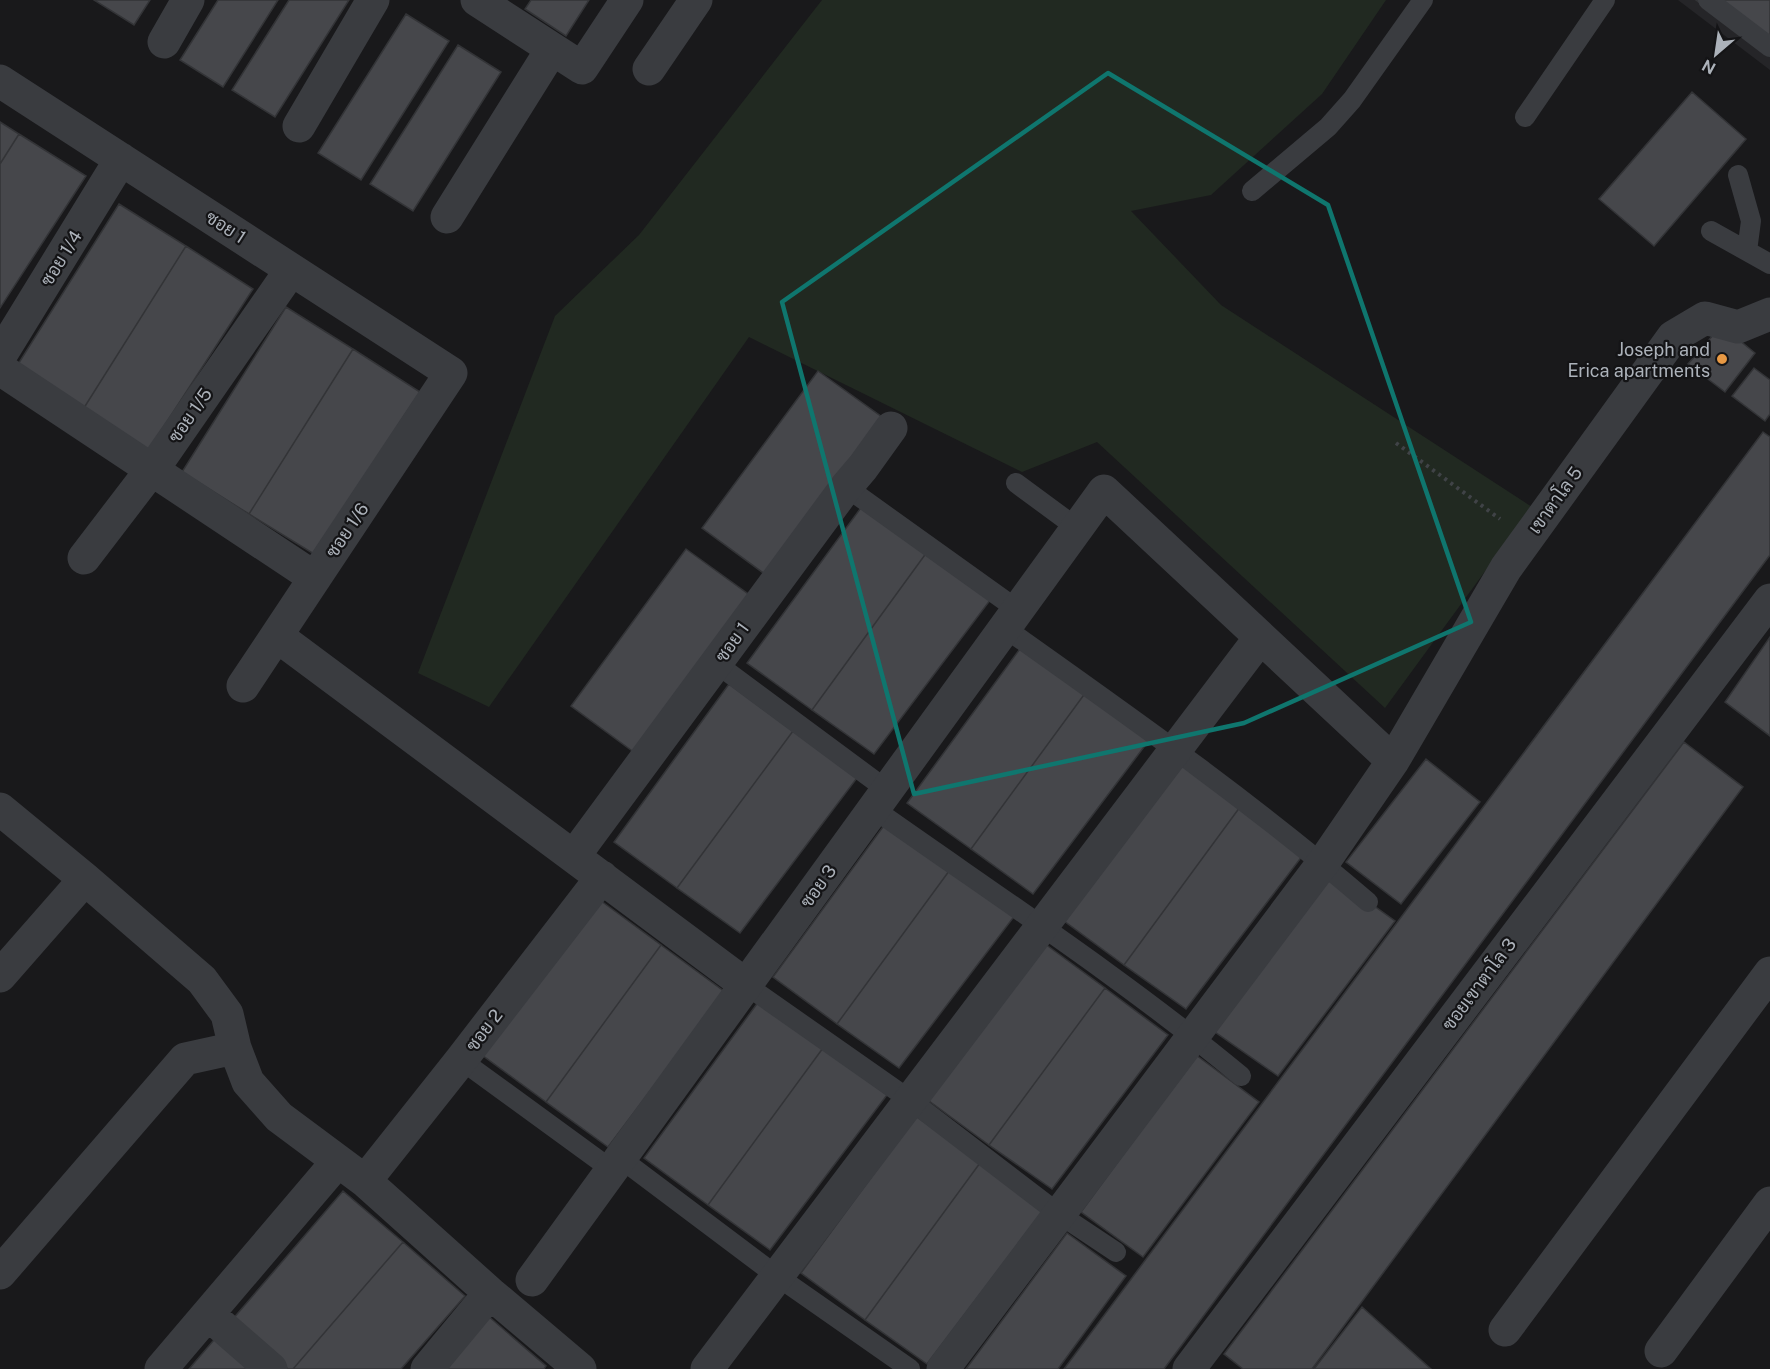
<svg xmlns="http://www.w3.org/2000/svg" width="1770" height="1369" font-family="'Public Sans',Sarabun,sans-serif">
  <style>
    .built { fill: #252528 }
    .green { fill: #212921 }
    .building { fill: #46474b; stroke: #333437; stroke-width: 1.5 }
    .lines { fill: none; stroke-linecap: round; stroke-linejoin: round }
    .path { stroke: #404347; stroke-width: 4; stroke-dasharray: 3 4.5; stroke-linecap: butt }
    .service { stroke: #3a3c40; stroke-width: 20 }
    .minor { stroke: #3a3c40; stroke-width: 33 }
    .marked { fill: none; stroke: #0f766e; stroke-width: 4.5; stroke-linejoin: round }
    .poi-dot { fill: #e89944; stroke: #141416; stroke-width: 2 }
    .labels { text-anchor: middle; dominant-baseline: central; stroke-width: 4.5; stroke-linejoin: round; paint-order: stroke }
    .street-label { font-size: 18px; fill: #acb2ba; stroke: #141416 }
    .poi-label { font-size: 18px; fill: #acb2ba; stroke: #141416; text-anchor: end }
  </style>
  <rect width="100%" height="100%" fill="#19191b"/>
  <path class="built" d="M1678 0H1770V70Z"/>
  <path class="green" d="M822 0H1386L1322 94 1211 195 1131 211 1221 305 1532 507 1385 708 1097 442 1022 472 749 337 489 707 418 673 555 316 639 235Z"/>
  <path class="building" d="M94 0H150L134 25Z
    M218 0H278L223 87 180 60Z
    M289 0H349L275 117 232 90Z
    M531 0H589L566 36 525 9Z
    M1696 0H1770V56Z
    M406 14 449 41 361 180 318 153Z
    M458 45 501 72 413 211 370 184Z
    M1692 92 1746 139 1654 246 1599 199Z
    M0 122 19 134 0 164Z
    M19 134 86 176 0 308V164Z
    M119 204 186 246 82 411 15 369Z
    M186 246 253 289 148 451 82 411Z
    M286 307 353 349 249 514 182 472Z
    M1714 334 1739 340 1755 353 1725 392 1688 364Z
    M353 349 420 392 314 554 249 514Z
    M1754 368 1770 380V414L1765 421 1732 396Z
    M818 371 882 417 766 575 702 528Z
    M1763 432 1770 437V555L1164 1369H1064Z
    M863 505 927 552 812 710 747 663Z
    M686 549 751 596 635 753 571 706Z
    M927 552 991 599 874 754 812 710Z
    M1770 637V736L1725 702Z
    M1022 646 1086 692 971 849 907 803Z
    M729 684 793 731 677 888 614 842Z
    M1086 692 1150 739 1033 894 971 849Z
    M793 731 857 778 740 933 677 888Z
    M1684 742 1743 787 1312 1369H1243L1224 1354Z
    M1426 759 1480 802 1401 904 1346 862Z
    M1175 760 1240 807 1124 965 1060 918Z
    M1240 807 1303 855 1186 1009 1124 965Z
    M888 820 952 867 837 1024 773 977Z
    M952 867 1016 914 899 1068 837 1024Z
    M1331 875 1395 921 1278 1076 1215 1032Z
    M597 898 661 945 546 1102 482 1055Z
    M1041 941 1105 988 989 1145 925 1098Z
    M661 945 725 992 608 1147 546 1102Z
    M1105 988 1168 1035 1052 1189 989 1145Z
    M759 1001 823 1048 708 1205 644 1158Z
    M823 1048 887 1095 770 1250 708 1205Z
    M1196 1055 1259 1102 1143 1257 1081 1212Z
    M916 1116 980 1163 865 1320 801 1273Z
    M980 1163 1044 1210 927 1364 865 1320Z
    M343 1191 403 1242 293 1369H288L232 1320Z
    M1067 1233 1126 1276 1058 1369H966Z
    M403 1242 465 1296 401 1369H293Z
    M1362 1307 1431 1369H1314Z
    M487 1315 546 1366 544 1369H441Z
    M219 1334 260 1369H189Z"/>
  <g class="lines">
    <path class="path" d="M1396 443 1500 519"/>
    <path class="service" d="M1708 0 1770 47
      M1525 117 1605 0
      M1738 175 1751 221 1747 251
      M1252 191 1328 127 1352 100 1423 0
      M1711 231 1770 264
      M1016 483 1077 528
      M846 487 1018 610
      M1005 628C1129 716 1253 803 1368 902
      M717 664 887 790
      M874 809C997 896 1124 979 1241 1076
      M746 985 910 1100 1059 1214 1116 1252
      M461 1060 612 1170
      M620 1158 777 1276 910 1369"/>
    <path class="minor" d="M477 0 582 68 627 0
      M164 42 188 0
      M649 69 696 0
      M0 81 451 373 243 686
      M299 126 373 0
      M447 217 552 49
      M0 356 121 159
      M0 369 315 578
      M84 558 162 456 291 270
      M277 636 746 985
      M0 809 85 879 202 980 227 1014 235 1048 248 1082 279 1117 365 1181 490 1293 580 1369
      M574 856 846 487 863 467 891 428
      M0 976 85 879
      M365 1181 461 1060 602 877
      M0 1273 185 1059 235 1048
      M532 1280 1104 491 1393 761
      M208 1314 271 1369
      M1505 1330 1770 973
      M1661 1351 1770 1203
      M161 1369 338 1161
      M427 1369 490 1293
      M707 1369 1260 638
      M943 1369 1323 863 1393 761 1506 568 1673 337 1705 318 1738 327 1770 314
      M1189 1369 1770 600"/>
  </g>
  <path class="marked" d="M1108 73 1328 205 1471 622 1244 723 914 794 782 302Z"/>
  <circle class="poi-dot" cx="1722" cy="359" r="6"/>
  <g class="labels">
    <g class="street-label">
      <text transform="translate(226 227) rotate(33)">ซอย 1</text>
      <text transform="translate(61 258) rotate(-58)">ซอย 1/4</text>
      <text transform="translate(190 415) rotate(-55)">ซอย 1/5</text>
      <text transform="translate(1555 500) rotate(-54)">เขาตาโล 5</text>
      <text transform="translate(347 530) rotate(-56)">ซอย 1/6</text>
      <text transform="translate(732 642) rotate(-54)">ซอย 1</text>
      <text transform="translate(818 886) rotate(-54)">ซอย 3</text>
      <text transform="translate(1479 984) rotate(-53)">ซอยเขาตาโล 3</text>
      <text transform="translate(484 1030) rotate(-53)">ซอย 2</text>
    </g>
    <g class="poi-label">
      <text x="1710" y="349">Joseph and<tspan x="1710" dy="21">Erica apartments</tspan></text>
    </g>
  </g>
  <g transform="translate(1716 54) rotate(209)" stroke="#141416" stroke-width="4.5" paint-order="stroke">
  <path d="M0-4.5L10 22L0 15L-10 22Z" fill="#acb2ba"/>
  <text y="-9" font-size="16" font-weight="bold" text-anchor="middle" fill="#acb2ba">N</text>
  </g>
</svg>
